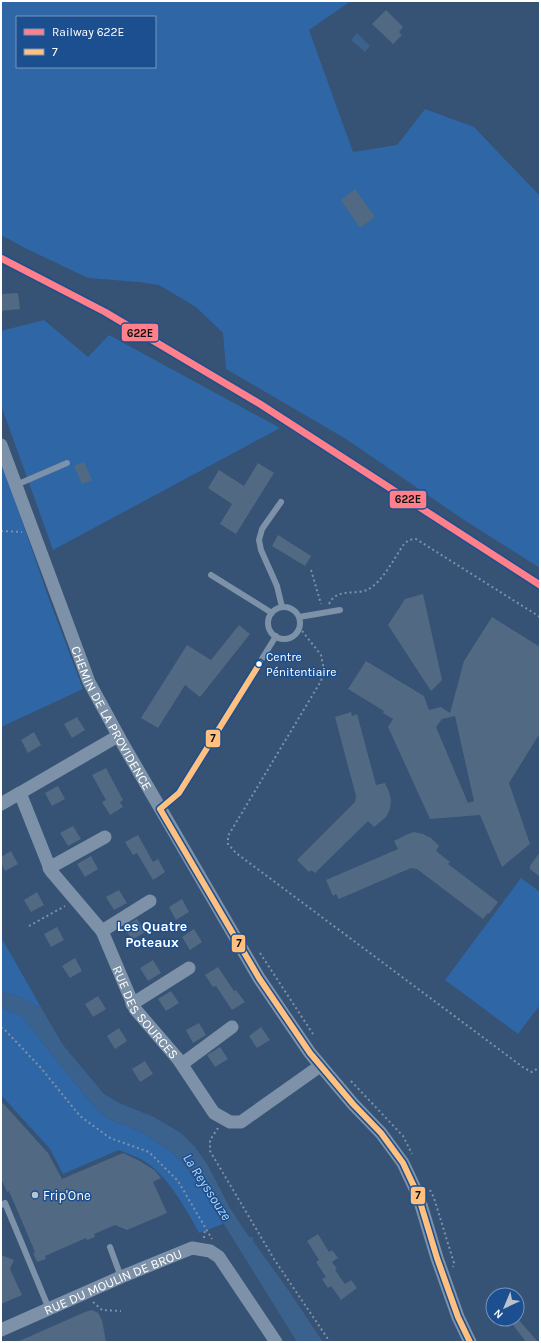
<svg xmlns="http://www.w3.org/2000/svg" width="541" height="1343" font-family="Karla,sans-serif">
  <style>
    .green { fill: #2f66a5; fill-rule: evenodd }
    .water { fill: #3b618d }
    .building { fill: #526984; fill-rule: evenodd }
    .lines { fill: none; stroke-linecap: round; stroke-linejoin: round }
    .path { stroke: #7d92a8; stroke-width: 2; stroke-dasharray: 2 3; stroke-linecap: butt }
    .service { stroke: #7d92a8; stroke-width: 6 }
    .minor { stroke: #7d92a8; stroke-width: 13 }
    .bus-1-casing { stroke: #1b4f8f; stroke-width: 9 }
    .bus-1 { stroke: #ffc080; stroke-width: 6 }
    .rail-1-casing { stroke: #1b4f8f; stroke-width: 10 }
    .rail-1 { stroke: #ff808b; stroke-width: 7 }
    .bus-dot { fill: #fff; stroke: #1b4f8f; stroke-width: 1.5 }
    .poi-dot { fill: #b9c2ce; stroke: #1b4f8f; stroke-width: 1.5 }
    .labels { text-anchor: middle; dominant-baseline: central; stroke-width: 3; stroke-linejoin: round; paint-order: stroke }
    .bus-label { font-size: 12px; fill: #fff; stroke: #1b4f8f; text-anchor: start }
    .street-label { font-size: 13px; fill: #fff; stroke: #1b4f8f }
    .poi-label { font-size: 13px; fill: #fff; stroke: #1b4f8f; text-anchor: start }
    .neighbourhood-label { font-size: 14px; font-weight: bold; fill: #fff; stroke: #1b4f8f }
    .water-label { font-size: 14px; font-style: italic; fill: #b5d3f5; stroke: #1b4f8f }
    .line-badge { stroke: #1b4f8f; stroke-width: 1.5 }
    .pale-badge-label { font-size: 11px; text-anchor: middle; font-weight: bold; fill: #111 }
  </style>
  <rect width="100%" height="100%" fill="#365274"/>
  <path class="green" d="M1 1H351L309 30 353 152 397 145 425 109 474 127 540 196V568L461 518 346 439 226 369 223 333 196 307 159 285 139 282 88 278 25 248 1 235ZM17 17H155V67H17Z
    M44 320 88 357 109 335 280 428 53 550 1 405V331Z
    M1 460 49 599 83 689 1 727Z
    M521 878 540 892V1005L518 1034 445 980Z
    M1 937 42 1009 23 998 1 991Z
    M1 1007 22 1016 85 1096 102 1114 111 1120 144 1133 175 1155 199 1184 223 1224 199 1233C187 1210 168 1177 147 1163 139 1157 128 1154 119 1150L63 1174 50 1149 1 1095Z"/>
  <path class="water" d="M357 33 370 46 365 52 351 40Z
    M1 991 23 998 42 1009 63 1045 104 1094 119 1103 154 1117 181 1133 195 1147 207 1164 230 1208 249 1237H253V1241L289 1291 323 1342H297L199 1184 175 1155 144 1133 111 1120 102 1114 85 1096 22 1016 1 1007Z"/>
  <path class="building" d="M386 10 403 27 399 32 402 35 393 44 372 24Z
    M355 189 375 217 360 228 341 200Z
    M18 293 20 309 1 311V294Z
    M84 462 92 480 82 484 74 466Z
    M258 463 274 473 236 534 220 524 232 504 208 488 219 470 244 486Z
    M278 535 311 556 305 566 272 546Z
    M423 594 442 680 431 691 388 625 405 599Z
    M492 617 540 647V733L509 783 530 844 502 867 480 815 430 819 388 727 393 719 383 713 384 711 348 689 366 661 424 696 429 710 441 707 450 713 464 661ZM455 716 474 801 468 803 436 727 442 719Z
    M239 625 250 634 200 697 185 685 158 728 141 718 187 645 211 660Z
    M351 712 352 716 357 714 376 785 385 783 389 792 391 800 390 809 386 817 374 827 368 821 315 873 311 870 309 872 297 860 355 802 356 796 335 717Z
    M77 717 85 730 72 738 64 724Z
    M34 732 41 745 28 753 21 740Z
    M106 768 123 800 120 802 123 807 110 815 102 802 106 800 92 775Z
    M58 786 65 799 52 806 45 793Z
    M73 826 81 839 68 846 60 833Z
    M414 832 423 834 431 838 439 846 436 851 450 862 448 864 498 902 489 914 488 913 483 919 417 869 411 868 339 899 336 894 333 896 326 880 398 849 394 841 408 834Z
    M138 835 153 862 158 859 165 872 153 880 137 853 133 855 125 842Z
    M11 851 18 864 5 871 1 863V857Z
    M540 852V877L530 869V866Z
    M91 856 98 869 85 877 77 864Z
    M119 890 127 903 114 910 106 897Z
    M37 892 44 905 31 912 24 900Z
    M182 899 189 912 176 920 169 907Z
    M137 919 145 932 132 940 124 927Z
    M57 927 64 940 51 947 44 934Z
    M194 929 202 942 190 950 182 937Z
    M75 958 82 971 70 978 62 966Z
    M153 960 161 973 148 981 140 968Z
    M218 967 234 991 236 990 245 1002 232 1010 216 986 213 987 205 975Z
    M171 991 179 1003 166 1011 158 999Z
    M98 996 106 1009 93 1017 85 1004Z
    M199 1023 206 1035 193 1043 186 1030Z
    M261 1027 270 1040 257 1048 249 1036Z
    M119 1028 127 1041 115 1049 107 1036Z
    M220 1047 228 1059 215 1067 207 1055Z
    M145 1061 153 1074 140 1082 132 1069Z
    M1 1101 48 1153 62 1179 123 1153 138 1160 154 1170 161 1178 153 1182 167 1213 127 1230 115 1225 94 1234 95 1237 87 1240 86 1238 45 1256 46 1259 37 1262 33 1253 35 1252 9 1191 7 1192 1 1178Z
    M318 1234 329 1252 332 1250 338 1258 332 1262 337 1269 335 1270 345 1284 351 1280 357 1288 341 1300 331 1286 328 1288 322 1279 326 1277 316 1262 319 1260 307 1241Z
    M1 1255 14 1260 10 1269 22 1295 1 1304Z
    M92 1310 98 1313 102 1320 106 1342H17L85 1312Z
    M517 1318 538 1342H526L510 1321Z"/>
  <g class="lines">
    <path class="path" d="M1 531 22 532
      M311 570 321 604
      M329 604C336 588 354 595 367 590 382 583 395 557 404 544L409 540 416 539 540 617
      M299 627 321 655 324 670 321 681 228 836V844L236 853 524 1068 532 1072 540 1067
      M29 926 65 906
      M260 953 313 1034
      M1 1027 5 1030 41 1068 80 1116 110 1138 149 1152 178 1181 212 1239
      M351 1081 403 1136 412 1154
      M218 1128 210 1140V1151L274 1259 330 1342
      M430 1190 434 1198 454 1263 453 1267
      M204 1238 205 1229
      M93 1302 102 1310 121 1311"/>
    <path class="service" d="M16 485 67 463
      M281 502 262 529 259 540 261 550 277 586 282 607
      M211 575 272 613
      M268 623a16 16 0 1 1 32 0a16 16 0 1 1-32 0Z
      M299 617 340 610
      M160 809 179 793 276 636
      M1 1205 5 1203 49 1309
      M110 1247 121 1277"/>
    <g class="minor">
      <path id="s1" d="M1 445 89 682 124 746 259 978 310 1053 353 1104 381 1133 403 1163 418 1195 437 1258 458 1317 470 1342"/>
      <path id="s2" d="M118 736 20 793 51 871 102 931 135 1009 178 1059 214 1113 230 1122H241L320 1066"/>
      <path d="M1 804 20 793"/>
      <path d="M49 868 105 837"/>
      <path d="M102 931 150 901"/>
      <path d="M132 1004 189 968"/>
      <path d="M182 1064 232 1027"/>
      <path id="s3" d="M1 1330 121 1277 192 1248 210 1251 219 1257 276 1342"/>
    </g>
    <g class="bus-1-casing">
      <path id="bus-1" d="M160 809 259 978 310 1053 353 1104 381 1133 403 1163 418 1195 437 1258 458 1317 470 1342
        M160 809 179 793 260 663"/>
    </g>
    <use href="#bus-1" class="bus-1"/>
    <g class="rail-1-casing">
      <path id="rail-1" d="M1 258 105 312 260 404 540 585"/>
    </g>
    <use href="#rail-1" class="rail-1"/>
  </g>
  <circle class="bus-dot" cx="259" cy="664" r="3.5"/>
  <circle class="poi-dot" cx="35" cy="1195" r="4"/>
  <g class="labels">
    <g class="bus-label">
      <text x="266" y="657">Centre<tspan x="266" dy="15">Pénitentiaire</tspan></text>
    </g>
    <g class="street-label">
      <text stroke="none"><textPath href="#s1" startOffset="295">CHEMIN DE LA PROVIDENCE</textPath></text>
      <text stroke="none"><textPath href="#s2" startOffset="369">RUE DES SOURCES</textPath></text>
      <text stroke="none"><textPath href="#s3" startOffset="122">RUE DU MOULIN DE BROU</textPath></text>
    </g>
    <g class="poi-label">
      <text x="43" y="1195">Frip'One</text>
    </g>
    <g class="neighbourhood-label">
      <text x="152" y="926">Les Quatre<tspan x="152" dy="16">Poteaux</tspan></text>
    </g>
    <g class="water-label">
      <text transform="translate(207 1187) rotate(57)">La Reyssouze</text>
    </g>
  </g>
  <g class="line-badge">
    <rect x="121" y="323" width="38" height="19" rx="4" fill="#ff808b"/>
    <rect x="389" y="490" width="38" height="19" rx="4" fill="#ff808b"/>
    <rect x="205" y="729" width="16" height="19" rx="4" fill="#ffc080"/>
    <rect x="231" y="934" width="15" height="19" rx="4" fill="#ffc080"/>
    <rect x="410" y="1186" width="16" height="19" rx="4" fill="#ffc080"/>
  </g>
  <g class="pale-badge-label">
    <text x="140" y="337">622E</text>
    <text x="408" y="503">622E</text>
    <text x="213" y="742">7</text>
    <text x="239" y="947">7</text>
    <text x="418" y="1199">7</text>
  </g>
  <rect width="541" height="1343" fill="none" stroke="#ffffff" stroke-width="4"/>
  <rect x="16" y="16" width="140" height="52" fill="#1b4f8f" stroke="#7695bc"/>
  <rect x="24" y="29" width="20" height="6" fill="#ff808b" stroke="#7695bc"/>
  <text x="52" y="36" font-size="12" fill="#ffffff">Railway 622E</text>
  <rect x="24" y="49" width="20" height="6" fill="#ffc080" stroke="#7695bc"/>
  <text x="52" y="56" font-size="12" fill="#ffffff">7</text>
  <g transform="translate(505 1307) rotate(224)"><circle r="19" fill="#1b4f8f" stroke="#7695bc"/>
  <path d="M0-3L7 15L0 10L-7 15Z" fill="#b9c2ce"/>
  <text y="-6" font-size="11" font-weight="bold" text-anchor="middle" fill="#ffffff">N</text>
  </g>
</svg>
